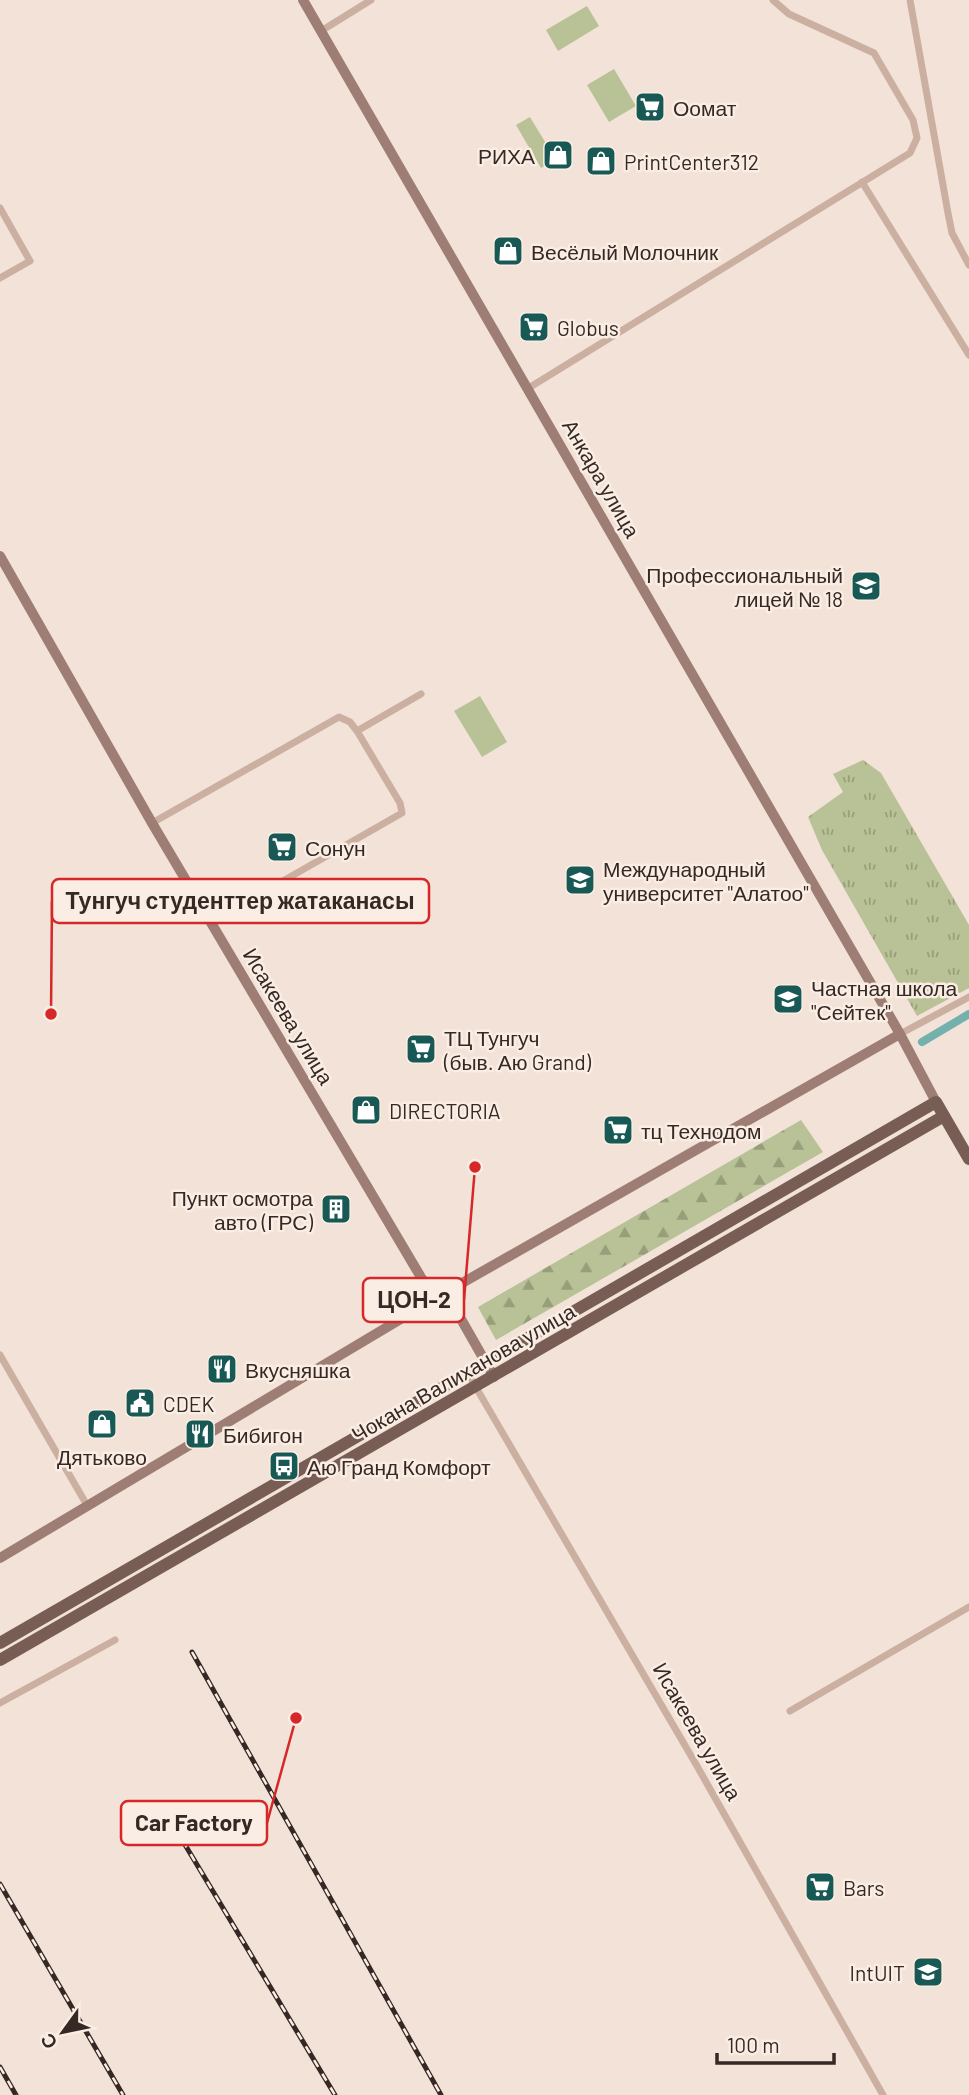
<svg xmlns="http://www.w3.org/2000/svg" width="969" height="2095" font-family="Barlow,sans-serif">
  <style>
    .grass { fill: url(#grass-tufts) }
    .forest { fill: url(#forest-firs) }
    .park { fill: #b8c296 }
    .lines { fill: none; stroke-linecap: round; stroke-linejoin: round }
    .canal { stroke: #74b1ad; stroke-width: 8 }
    .street { stroke: #cbb0a2; stroke-width: 7 }
    .secondary { stroke: #9e7e74; stroke-width: 10 }
    .primary { stroke: #785d55; stroke-width: 12 }
    .rail-casing { stroke: #352825; stroke-width: 5 }
    .rail { stroke: #faede3; stroke-width: 2.5; stroke-dasharray: 8; stroke-linecap: butt }
    .labels { text-anchor: middle; dominant-baseline: central; stroke-width: 5; stroke-linejoin: round; paint-order: stroke }
    .poi-label { font-size: 21px; fill: #352825; stroke: #faede3; text-anchor: start }
    .street-label { font-size: 21px; fill: #352825; stroke: #faede3 }
    .leader { fill: none; stroke: #d62828; stroke-width: 2.5 }
    .callout-dot { fill: #d62828; stroke: #faede3; stroke-width: 2.5 }
    .callout { fill: #faede3; stroke: #d62828; stroke-width: 2.5 }
    .callout-label { font-size: 23px; text-anchor: middle; font-weight: bold; fill: #352825 }
  </style>
  <defs>
    <pattern id="grass-tufts" width="24" height="20" patternUnits="userSpaceOnUse" patternTransform="scale(1.75)"><rect width="24" height="20" fill="#b8c296"/><path d="M3 7l-1-3M5 7V3M7 7l1-3M15 17l-1-3M17 17v-4M19 17l1-3" fill="none" stroke="#969e7a"/></pattern>
    <pattern id="forest-firs" width="22" height="20" patternUnits="userSpaceOnUse" patternTransform="scale(1.75)"><rect width="22" height="20" fill="#b8c296"/><path d="M5 1l3.5 6h-7zM16 11l3.5 6h-7z" fill="#969e7a"/></pattern>
  </defs>
  <rect width="100%" height="100%" fill="#f2e2d7"/>
  <path class="grass" d="M863 760 881 773 969 925V988L917 1016 822 850 808 817 843 792 833 774Z"/>
  <path class="forest" d="M801 1120 823 1152 496 1340 478 1307Z"/>
  <path class="park" d="M587 6 599 26 558 51 546 30Z
    M614 69 636 106 609 122 587 85Z
    M530 117 556 160 541 168 516 125Z
    M480 696 507 742 482 757 454 711Z"/>
  <g class="lines">
    <path class="canal" d="M922 1042 969 1014"/>
    <path class="street" d="M910 0 948 213 952 233 969 265
      M321 31 371 0
      M862 182 969 355
      M0 208 30 261 0 278
      M527 389 910 153 917 138 913 120 874 53 789 14 773 0
      M357 731 421 694
      M152 823 339 717 350 722 357 731 400 803 402 813 211 922
      M900 1034 969 997
      M0 1355 88 1507
      M467 1372 697 1766 883 2095
      M0 1703 115 1640
      M790 1711 969 1607"/>
    <path class="secondary" d="M303 0 900 1034 936 1102
      M0 556 152 823 422 1279 453 1305 494 1377
      M0 1558 441 1295 900 1034"/>
    <path class="primary" d="M0 1643 936 1102 969 1159
      M0 1660 944 1116"/>
    <g class="rail-casing">
      <path id="rail" d="M192 1652 441 2095
        M166 1813 335 2095
        M0 1884 123 2095
        M0 2067 16 2095"/>
    </g>
    <use href="#rail" class="rail"/>
  </g>
  <defs>
    <g id="supermarket-square" transform="scale(1.575)"><rect x="-9" y="-9" width="18" height="18" rx="4" fill="#185956" stroke="#faede3"/><path d="M-6-5.5h2.5l.6 2H6L4.5 2H-2.5L-4.4-4H-6ZM-1.5 3.2a1.3 1.3 0 1 0 .1 0ZM3 3.2a1.3 1.3 0 1 0 .1 0Z" fill="#fff"/></g>
    <g id="shop-square" transform="scale(1.575)"><rect x="-9" y="-9" width="18" height="18" rx="4" fill="#185956" stroke="#faede3"/><path d="M-5-2.5h2.3a2.7 3.5 0 0 1 5.4 0H5L5.5 6h-11ZM-1.5-2.5h3a1.5 2.3 0 0 0-3 0Z" fill="#fff"/></g>
    <g id="university-square" transform="scale(1.575)"><rect x="-9" y="-9" width="18" height="18" rx="4" fill="#185956" stroke="#faede3"/><path d="M0-5L7-2L0 1L-7-2ZM-4 1L0 2.5L4 1V4Q0 6-4 4Z" fill="#fff"/></g>
    <g id="school-square" transform="scale(1.575)"><rect x="-9" y="-9" width="18" height="18" rx="4" fill="#185956" stroke="#faede3"/><path d="M0-5L7-2L0 1L-7-2ZM-4 1L0 2.5L4 1V4Q0 6-4 4Z" fill="#fff"/></g>
    <g id="building-square" transform="scale(1.575)"><rect x="-9" y="-9" width="18" height="18" rx="4" fill="#185956" stroke="#faede3"/><path d="M-4-6H4V6H1V3H-1V6H-4ZM-2.5-4.3h1.7v1.8h-1.7ZM.8-4.3h1.7v1.8H.8ZM-2.5-1h1.7V.8h-1.7ZM.8-1h1.7V.8H.8Z" fill="#fff"/></g>
    <g id="restaurant-square" transform="scale(1.575)"><rect x="-9" y="-9" width="18" height="18" rx="4" fill="#185956" stroke="#faede3"/><path d="M-5-6h1v4h1v-4h1v4h1v-4h1v5L-1.5 .5V6h-2V.5L-5-1ZM5-6V6H3V1.5H1.5Q1.5-4 5-6Z" fill="#fff"/></g>
    <g id="civic-square" transform="scale(1.575)"><rect x="-9" y="-9" width="18" height="18" rx="4" fill="#185956" stroke="#faede3"/><path d="M-.6-6.5H3V-4.5H.6V-3L4-1V1h2V6H-6V1h2V-1L-.6-3ZM-1.2 2.5V6h2.4V2.5Z" fill="#fff"/></g>
    <g id="bus-square" transform="scale(1.575)"><rect x="-9" y="-9" width="18" height="18" rx="4" fill="#185956" stroke="#faede3"/><path d="M-5-6H5V4H4V6H2V4H-2V6H-4V4H-5ZM-3.5-4V0h7V-4ZM-3.5 1.2v1.5H-2V1.2ZM2 1.2v1.5H3.5V1.2Z" fill="#fff"/></g>
  </defs>
  <g fill-rule="evenodd">
    <use href="#supermarket-square" x="650" y="107"/>
    <use href="#shop-square" x="558" y="155"/>
    <use href="#shop-square" x="601" y="161"/>
    <use href="#shop-square" x="508" y="251"/>
    <use href="#supermarket-square" x="534" y="327"/>
    <use href="#university-square" x="866" y="586"/>
    <use href="#supermarket-square" x="282" y="847"/>
    <use href="#university-square" x="580" y="880"/>
    <use href="#school-square" x="788" y="999"/>
    <use href="#supermarket-square" x="421" y="1049"/>
    <use href="#shop-square" x="366" y="1110"/>
    <use href="#supermarket-square" x="618" y="1130"/>
    <use href="#building-square" x="336" y="1209"/>
    <use href="#restaurant-square" x="222" y="1369"/>
    <use href="#civic-square" x="140" y="1403"/>
    <use href="#shop-square" x="102" y="1424"/>
    <use href="#restaurant-square" x="200" y="1434"/>
    <use href="#bus-square" x="284" y="1466"/>
    <use href="#supermarket-square" x="820" y="1887"/>
    <use href="#university-square" x="928" y="1972"/>
  </g>
  <g class="labels">
    <g class="poi-label">
      <text x="673" y="107">Оомат</text>
      <text x="535" y="155" text-anchor="end">РИХА</text>
      <text x="624" y="161">PrintCenter312</text>
      <text x="531" y="251">Весёлый Молочник</text>
      <text x="557" y="327">Globus</text>
      <text x="843" y="574" text-anchor="end">Профессиональный<tspan x="843" dy="24">лицей № 18</tspan></text>
      <text x="305" y="847">Сонун</text>
      <text x="603" y="868">Международный<tspan x="603" dy="24">университет "Алатоо"</tspan></text>
      <text x="811" y="987">Частная школа<tspan x="811" dy="24">"Сейтек"</tspan></text>
      <text x="444" y="1037">ТЦ Тунгуч<tspan x="444" dy="24">(быв. Аю Grand)</tspan></text>
      <text x="389" y="1110">DIRECTORIA</text>
      <text x="641" y="1130">тц Технодом</text>
      <text x="313" y="1197" text-anchor="end">Пункт осмотра<tspan x="313" dy="24">авто (ГРС)</tspan></text>
      <text x="245" y="1369">Вкусняшка</text>
      <text x="163" y="1403">CDEK</text>
      <text x="223" y="1434">Бибигон</text>
      <text x="102" y="1456" text-anchor="middle">Дятьково</text>
      <text x="307" y="1466">Аю Гранд Комфорт</text>
      <text x="843" y="1887">Bars</text>
      <text x="905" y="1972" text-anchor="end">IntUIT</text>
    </g>
    <g class="street-label">
      <text transform="translate(602 478) rotate(60)">Анкара улица</text>
      <text transform="translate(289 1016) rotate(59)">Исакеева улица</text>
      <text transform="translate(463 1372) rotate(-30)">Чокана Валиханова улица</text>
      <text transform="translate(698 1731) rotate(60)">Исакеева улица</text>
    </g>
  </g>
  <path class="leader" d="M51 1014L52 901M475 1167L464 1300M296 1718L267 1823"/>
  <g class="callout-dot">
    <circle cx="51" cy="1014" r="7"/>
    <circle cx="475" cy="1167" r="7"/>
    <circle cx="296" cy="1718" r="7"/>
  </g>
  <g class="callout">
    <rect x="52" y="879" width="377" height="44" rx="7"/>
    <rect x="363" y="1278" width="101" height="44" rx="7"/>
    <rect x="121" y="1801" width="146" height="44" rx="7"/>
  </g>
  <g class="callout-label">
    <text x="240" y="909">Тунгуч студенттер жатаканасы</text>
    <text x="414" y="1308">ЦОН-2</text>
    <text x="194" y="1831">Car Factory</text>
  </g>
  <g transform="translate(63 2032) rotate(237)" stroke="#faede3" stroke-width="5" paint-order="stroke">
  <path d="M0-5L12 26L0 18L-12 26Z" fill="#352825"/>
  <text y="-10" font-size="19" font-weight="bold" text-anchor="middle" fill="#352825">С</text>
  </g>
  <path d="M717 2053v10h117v-10" fill="none" stroke="#352825" stroke-width="3.5"/>
  <text x="727" y="2053" font-size="21" fill="#352825" stroke="#faede3" stroke-width="5" paint-order="stroke">100 m</text>
</svg>
